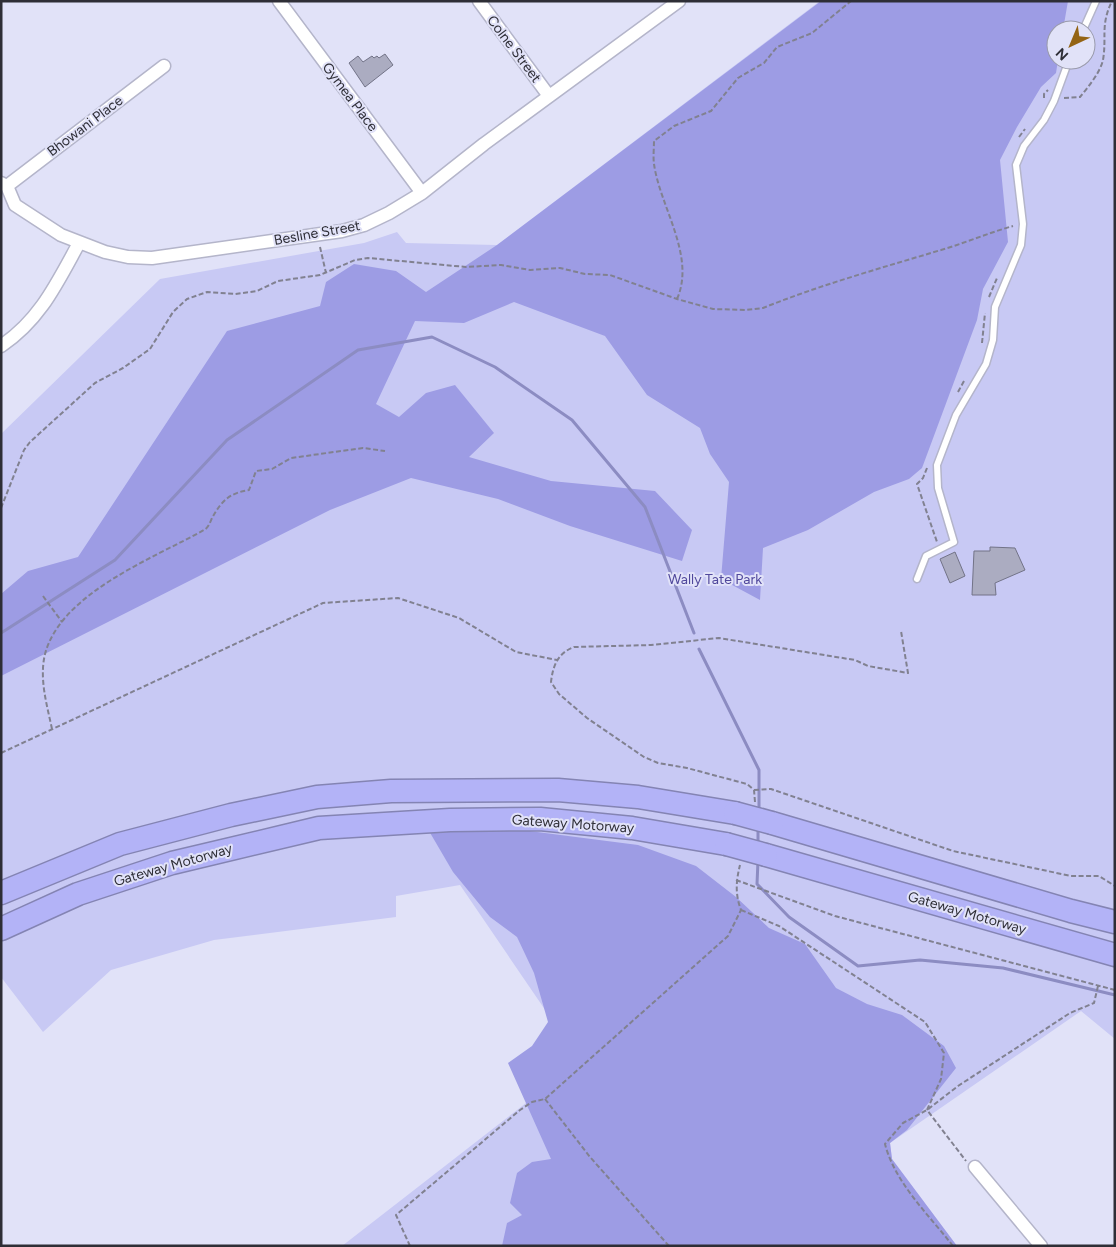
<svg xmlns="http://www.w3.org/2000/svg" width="1116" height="1247" font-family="Figtree,sans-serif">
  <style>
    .green { fill: #c8c9f4; fill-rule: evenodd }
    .forest { fill: #9d9ce4 }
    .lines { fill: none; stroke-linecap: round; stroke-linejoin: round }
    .stream { stroke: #8c8cc2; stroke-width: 3 }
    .building { fill: #abacc1; stroke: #727387 }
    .lane-casing { stroke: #b4b5ca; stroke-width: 9 }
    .street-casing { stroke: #b4b5ca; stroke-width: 15 }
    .highway-casing { stroke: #8484b3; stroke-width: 25 }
    .path { stroke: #818190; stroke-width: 2; stroke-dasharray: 5 2.5; stroke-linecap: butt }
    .lane { stroke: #fff; stroke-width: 6 }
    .street { stroke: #fff; stroke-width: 12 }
    .highway { stroke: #b3b3f7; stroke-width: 22 }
    .highway-bridge-casing { stroke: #8484b3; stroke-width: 25; stroke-linecap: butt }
    .highway-bridge { stroke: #b3b3f7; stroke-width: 22 }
    .labels { text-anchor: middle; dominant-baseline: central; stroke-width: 4; stroke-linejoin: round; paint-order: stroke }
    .street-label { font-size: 14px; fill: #2e2e36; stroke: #e1e2f8 }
    .park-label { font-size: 14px; fill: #50489c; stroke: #e1e2f8 }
  </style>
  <rect width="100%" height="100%" fill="#e1e2f8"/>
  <path class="green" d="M820 1H1115V1039L1081 1011 890 1143 892 1159 957 1246H342L580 1061 460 885 396 896V917L214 940 111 970 43 1032 1 977V434L160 279 364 243 397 232 406 243 497 245ZM1056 30H1086V60H1056Z"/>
  <path class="forest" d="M821 1H1068L1063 30H1056V60H1058L1056 73 1041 87 1017 127 1000 160 1008 242 983 289 977 320 922 468 909 479 874 492 808 530 763 548 760 600 721 579 729 482 710 454 700 428 647 395 605 336 514 302 464 323 415 321 376 404 399 417 426 393 455 385 494 433 469 457 551 481 655 491 692 530 682 561 570 526 498 499 411 478 330 510 1 676V594L28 571 78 557 227 331 320 306 326 282 354 264 396 271 426 292 497 245Z
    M507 828 638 845 696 866 736 897 769 928 805 944 836 988 867 1004 902 1015 944 1046 956 1068 907 1130 890 1143 892 1159 957 1246H502L507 1223 522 1215 510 1203 517 1173 532 1162 551 1159 508 1063 532 1046 548 1022 534 973 517 937 490 917 453 872 429 831Z"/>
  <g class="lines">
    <path class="stream" d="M1 633 115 560 227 440 358 350 432 337 495 367 572 420 645 507 694 633
      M699 649 759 770V810
      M758 845V829
      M758 861 757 884 789 917 858 966 920 960 1003 968 1115 995"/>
  </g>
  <path class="building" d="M385 54 393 65 365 87 349 63 358 56 363 62 372 56 374 58 377 56 379 58Z
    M990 547 1015 548 1025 570 995 583 996 595H972L974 551H990Z
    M955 552 965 576 950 583 940 559Z"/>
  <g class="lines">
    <g class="lane-casing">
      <path id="lane" d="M1083 30 1096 1
        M917 579 926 556 954 542 938 488 937 465 956 415 986 364 993 340 995 307 1021 245 1023 224 1016 165 1024 146 1044 120 1054 101 1069 60"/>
    </g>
    <g class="street-casing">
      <path id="street" d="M279 1 422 193
        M479 1 549 96
        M1 183 7 186 15 205 61 235 105 252 128 257 152 258 342 231 364 225 389 213 422 193 484 144 679 1
        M7 186 164 66
        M1 346C40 320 57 283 79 243
        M975 1167 1041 1246"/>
    </g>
    <g class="highway-casing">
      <path id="highway" d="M772 823 1071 911 1115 922
        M766 855 1115 955
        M1 893 120 844 231 815 317 797 391 791 558 790 638 797 735 813
        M1 929 78 894 172 863 319 828 450 820 540 819 632 828 726 844"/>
    </g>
    <path class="path" d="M1044 98V94L1048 90
      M1064 98 1080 97C1088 87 1100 73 1103 60 1107 36 1100 26 1112 1
      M1019 137 1025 129
      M320 247 326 273
      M989 297 997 278
      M677 299C696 256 660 207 654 164 653 157 654 148 654 141L674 126 711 111 738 78 764 63 777 47 812 33 851 1
      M982 343 985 313
      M958 392 964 381
      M927 468 923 478 917 484 937 542
      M1 508 24 450 30 442 95 383 123 368 150 349 173 312 187 299 207 292 235 294 257 291 278 281 320 275 355 260 368 258 466 267 501 265 530 270 560 268 585 274 610 275 677 299 713 309 746 310 763 308C820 285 881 268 941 250 965 243 988 233 1013 226
      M43 596 62 622
      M52 729C47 705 39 679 45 654 61 593 154 558 204 530 208 528 210 523 212 518 222 500 230 493 249 490L256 471 272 469 291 458 363 448 385 451
      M1 753 323 603 398 598 459 618 516 652 557 660
      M754 790 771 789 953 851 1071 876H1099L1115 886
      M755 802 754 790 747 784 687 768 658 763 644 757 587 718 559 694 551 682C553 665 558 653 574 647L651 645 719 638 855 660 868 666 908 673 901 631
      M736 880 835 916 1115 990
      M741 910 779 926 925 1022 944 1053 941 1079 927 1110 966 1161
      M545 1099 590 1157 669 1246
      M410 1246 396 1215 520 1110 532 1102 545 1099 728 936 741 910C735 894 736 881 740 865
      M953 1246C929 1215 895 1183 885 1144L903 1123 927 1110 958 1086 1070 1013 1094 1003 1098 986"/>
    <use href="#lane" class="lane"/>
    <use href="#street" class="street"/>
    <use href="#highway" class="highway"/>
    <g class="highway-bridge-casing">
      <path id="highway-bridge" d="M735 813 772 823
        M726 844 766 855"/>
    </g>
    <use href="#highway-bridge" class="highway-bridge"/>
  </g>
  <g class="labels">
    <g class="street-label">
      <text transform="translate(514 49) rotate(53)">Colne Street</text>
      <text transform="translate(350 97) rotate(53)">Gymea Place</text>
      <text transform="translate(85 126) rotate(-37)">Bhowani Place</text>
      <text transform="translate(317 233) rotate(-10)">Besline Street</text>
      <text transform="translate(573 824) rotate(4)">Gateway Motorway</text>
      <text transform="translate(173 865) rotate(-16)">Gateway Motorway</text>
      <text transform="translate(967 913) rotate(16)">Gateway Motorway</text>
    </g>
    <g class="park-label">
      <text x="715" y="579">Wally Tate Park</text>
    </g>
  </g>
  <rect width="1116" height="1247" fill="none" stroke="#2e2e36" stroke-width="5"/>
  <g transform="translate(1071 45) rotate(224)"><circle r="24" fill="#e1e2f8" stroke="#999aaa"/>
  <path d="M0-4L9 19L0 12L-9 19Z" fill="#946414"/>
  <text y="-8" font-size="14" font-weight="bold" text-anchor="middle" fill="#2e2e36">N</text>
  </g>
</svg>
